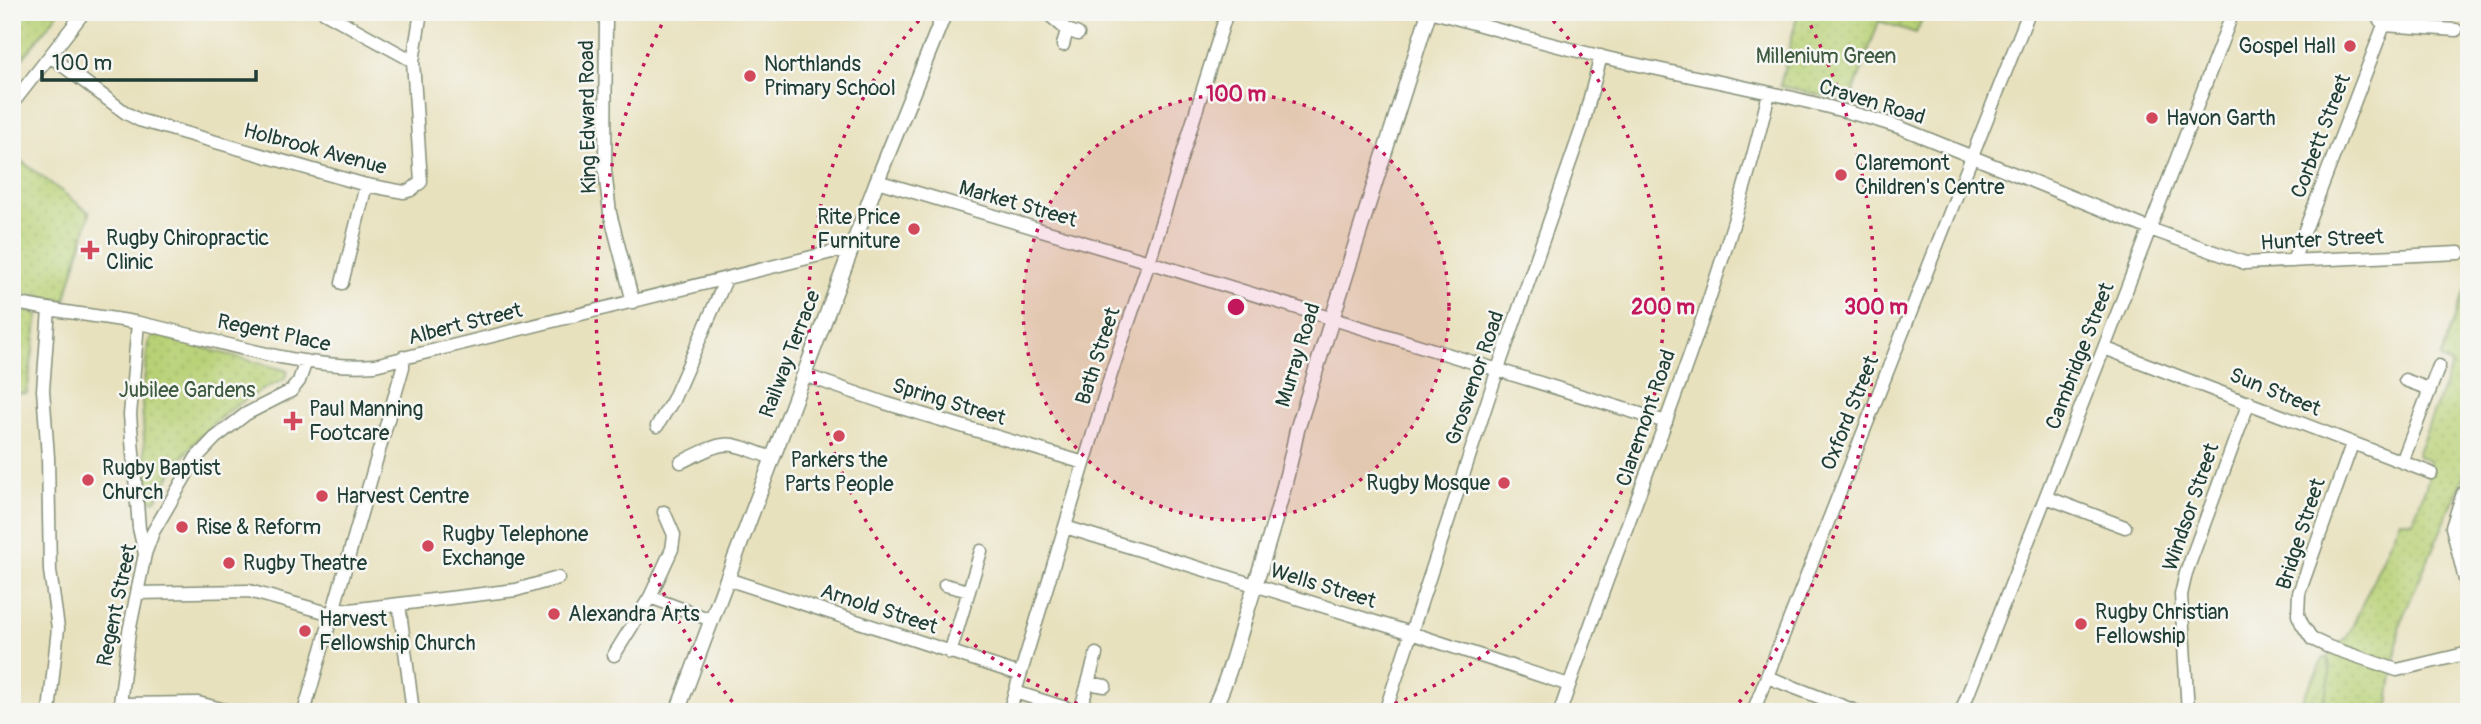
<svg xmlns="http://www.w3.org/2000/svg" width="2481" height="724" font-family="Pangolin,sans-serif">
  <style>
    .park { fill: url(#park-dots); stroke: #6c8755; stroke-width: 2 }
    .garden { fill: url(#garden-furrows); stroke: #6c8755; stroke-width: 2 }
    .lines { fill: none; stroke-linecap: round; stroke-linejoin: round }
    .minor-casing { stroke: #848f78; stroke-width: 15 }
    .tertiary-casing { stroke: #848f78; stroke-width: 17 }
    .minor { stroke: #fff; stroke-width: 12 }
    .tertiary { stroke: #fff; stroke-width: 14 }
    .ring { fill: none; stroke: #c2185b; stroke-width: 3.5; stroke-dasharray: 3.5 7 }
    .poi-dot { fill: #d1495b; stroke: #f6f6f2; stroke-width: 2.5 }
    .labels { text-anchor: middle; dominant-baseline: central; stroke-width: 5; stroke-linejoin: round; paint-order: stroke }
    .poi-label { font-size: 21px; fill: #1f3d34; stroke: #f6f6f2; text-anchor: start }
    .park-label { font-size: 21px; fill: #3e5b41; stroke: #f6f6f2 }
    .street-label { font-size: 21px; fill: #1f3d34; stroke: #f6f6f2 }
    .centre { fill: #c2185b; stroke: #f6f6f2; stroke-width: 3.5 }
    .ring-label { font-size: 21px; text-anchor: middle; font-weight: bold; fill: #c2185b; stroke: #f6f6f2; stroke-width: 5; stroke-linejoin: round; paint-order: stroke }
  </style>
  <defs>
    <pattern id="park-dots" width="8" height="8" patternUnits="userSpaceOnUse" patternTransform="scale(1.75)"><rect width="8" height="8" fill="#b8d176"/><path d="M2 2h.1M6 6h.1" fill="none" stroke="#9eb467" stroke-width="1.8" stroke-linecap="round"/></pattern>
    <pattern id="garden-furrows" width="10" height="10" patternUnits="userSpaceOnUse" patternTransform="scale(1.75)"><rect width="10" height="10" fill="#b8d176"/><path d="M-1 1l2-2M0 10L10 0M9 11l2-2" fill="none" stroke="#9eb467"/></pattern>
  </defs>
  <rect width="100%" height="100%" fill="#f6f6f2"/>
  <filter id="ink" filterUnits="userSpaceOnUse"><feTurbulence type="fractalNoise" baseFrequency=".0143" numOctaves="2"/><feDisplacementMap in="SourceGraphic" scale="14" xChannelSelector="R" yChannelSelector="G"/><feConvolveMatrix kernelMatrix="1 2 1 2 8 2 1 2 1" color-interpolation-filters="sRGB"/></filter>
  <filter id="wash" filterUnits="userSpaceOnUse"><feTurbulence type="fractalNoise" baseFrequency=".00686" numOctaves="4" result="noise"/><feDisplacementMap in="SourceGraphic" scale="28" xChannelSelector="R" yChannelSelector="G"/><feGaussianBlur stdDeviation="1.57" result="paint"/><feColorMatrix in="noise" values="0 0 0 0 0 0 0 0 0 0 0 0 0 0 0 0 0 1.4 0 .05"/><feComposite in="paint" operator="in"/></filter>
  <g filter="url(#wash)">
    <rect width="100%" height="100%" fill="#e8e1bd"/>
    <path class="park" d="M12 12H59L12 72Z
      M1798 12H1925L1916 33 1879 21 1850 102 1780 86Z
      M12 154 90 213 65 301 12 291Z
      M2465 290H2469V466L2400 623 2388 712H2318C2327 695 2333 676 2328 657L2348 636 2400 520 2413 521 2428 480 2430 462 2417 455 2452 365 2440 359Z
      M12 307 32 311 38 315 27 393 12 394Z
      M156 335 288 371 284 380C227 403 184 445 156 500L153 501 148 497 147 490 142 402 148 343 151 338Z"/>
    <path class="garden" d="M2328 657C2333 676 2327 695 2318 712H2296L2324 658Z"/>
  </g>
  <g filter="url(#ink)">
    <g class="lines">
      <g class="minor-casing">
        <path id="minor" d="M324 12 413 61
          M606 12 605 171 610 213 633 302
          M1046 12 1067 30 1078 34
          M1433 12C1489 27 1546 44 1603 57 1702 80 1803 96 1899 127L2150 229 2245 263 2459 253
          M2373 12 2384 25 2456 30
          M1063 45 1067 30
          M50 56 126 113 139 120 366 185 404 192 411 190 421 182 413 61 421 12
          M12 104 84 12
          M877 181 1149 262 1666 422
          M2293 261 2384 25
          M342 283 366 185
          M12 302C54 312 97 315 139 323 213 338 300 371 375 365L836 251 850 254
          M138 323 130 415 139 528 145 554
          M2104 348 2431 473
          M804 375 885 403 1084 463
          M2405 380 2429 389
          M657 426 673 400 726 279
          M2352 444 2299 593 2298 615 2302 624 2312 639 2329 647 2397 670 2469 653
          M681 462C729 439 723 440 772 458
          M2402 462 2439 366
          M2469 488 2463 493 2452 527 2469 596
          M2046 497 2125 527
          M1065 527 1411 633 1569 685
          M727 579 1019 674
          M945 585 969 591
          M137 593 249 591 332 614
          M650 597 672 549 674 535 664 512
          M399 604 413 712
          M334 608 350 610 516 590 558 578
          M950 653 981 551
          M614 655 650 597 711 620
          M1767 677 1858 712
          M1088 683 1105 686
          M1015 692 1078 712
          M119 704 198 703 233 712
          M49 712 58 628 50 571 48 457 43 390 49 309
          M119 712 129 632 145 554 153 532 196 458 215 438 246 414 291 391 299 381 306 361
          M304 712 403 367V357
          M1009 712 1112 371 1149 262 1227 12
          M1080 712 1096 654
          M1385 712 1498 369 1582 128 1601 56
          M1560 712C1630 506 1719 305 1769 93
          M1753 712 2029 12
          M1961 712 2104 348 2233 12
          M2188 712 2181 595 2186 573 2249 402"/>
      </g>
      <g class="tertiary-casing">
        <path id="tertiary" d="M677 712 877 181 945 12
          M1212 712C1228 680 1237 645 1247 611 1266 551 1285 491 1297 430L1429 12"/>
      </g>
      <use href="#minor" class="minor"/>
      <use href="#tertiary" class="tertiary"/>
    </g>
  </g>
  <circle cx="1236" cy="307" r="213" fill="#c2185b" fill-opacity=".12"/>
  <g class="ring">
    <circle cx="1236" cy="307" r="213"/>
    <path d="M1097 711A427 427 0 0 1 926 13M1546 13A427 427 0 0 1 1375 711"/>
    <path d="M739 710A640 640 0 0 1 666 16M1806 16A640 640 0 0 1 1733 710"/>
  </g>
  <g class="poi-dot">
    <circle cx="2350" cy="46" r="7"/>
    <circle cx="750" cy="76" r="7"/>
    <circle cx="2152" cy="118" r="7"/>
    <circle cx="1841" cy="175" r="7"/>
    <circle cx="914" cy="229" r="7"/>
    <path d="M86.5 239.5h7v7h7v7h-7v7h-7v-7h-7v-7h7z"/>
    <path d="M289.5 410.5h7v7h7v7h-7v7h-7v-7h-7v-7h7z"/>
    <circle cx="839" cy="436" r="7"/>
    <circle cx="88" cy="480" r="7"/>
    <circle cx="1504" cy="483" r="7"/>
    <circle cx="322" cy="496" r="7"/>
    <circle cx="182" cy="527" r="7"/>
    <circle cx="428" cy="546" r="7"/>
    <circle cx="229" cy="563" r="7"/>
    <circle cx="554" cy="614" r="7"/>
    <circle cx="2081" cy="624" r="7"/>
    <circle cx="305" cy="631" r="7"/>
  </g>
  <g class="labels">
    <g class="poi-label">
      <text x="2336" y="46" text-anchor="end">Gospel Hall</text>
      <text x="764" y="64">Northlands<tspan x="764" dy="24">Primary School</tspan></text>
      <text x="2166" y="118">Havon Garth</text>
      <text x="1855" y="163">Claremont<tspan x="1855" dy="24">Children's Centre</tspan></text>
      <text x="900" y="217" text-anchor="end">Rite Price<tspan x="900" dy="24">Furniture</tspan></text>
      <text x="106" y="238">Rugby Chiropractic<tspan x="106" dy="24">Clinic</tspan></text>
      <text x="309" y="409">Paul Manning<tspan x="309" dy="24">Footcare</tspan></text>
      <text x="839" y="460" text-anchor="middle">Parkers the<tspan x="839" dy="24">Parts People</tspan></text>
      <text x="102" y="468">Rugby Baptist<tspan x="102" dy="24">Church</tspan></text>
      <text x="1490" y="483" text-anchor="end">Rugby Mosque</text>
      <text x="336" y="496">Harvest Centre</text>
      <text x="196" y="527">Rise &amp; Reform</text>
      <text x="442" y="534">Rugby Telephone<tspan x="442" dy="24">Exchange</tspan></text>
      <text x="243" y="563">Rugby Theatre</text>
      <text x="2095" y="612">Rugby Christian<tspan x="2095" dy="24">Fellowship</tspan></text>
      <text x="568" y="614">Alexandra Arts</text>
      <text x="319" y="619">Harvest<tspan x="319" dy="24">Fellowship Church</tspan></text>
    </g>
    <g class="park-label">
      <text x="1826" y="56">Millenium Green</text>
      <text x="187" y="390">Jubilee Gardens</text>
    </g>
    <g class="street-label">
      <text transform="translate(1872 102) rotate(17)">Craven Road</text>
      <text transform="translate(588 117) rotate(-91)">King Edward Road</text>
      <text transform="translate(2321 136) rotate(-69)">Corbett Street</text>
      <text transform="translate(315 149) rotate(15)">Holbrook Avenue</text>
      <text transform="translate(1018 204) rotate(16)">Market Street</text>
      <text transform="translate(2322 240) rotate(-3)">Hunter Street</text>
      <text transform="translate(465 324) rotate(-14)">Albert Street</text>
      <text transform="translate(274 333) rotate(12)">Regent Place</text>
      <text transform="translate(790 354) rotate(-69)">Railway Terrace</text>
      <text transform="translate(1298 355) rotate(-73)">Murray Road</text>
      <text transform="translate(1098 356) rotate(-72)">Bath Street</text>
      <text transform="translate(2080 356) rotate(-69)">Cambridge Street</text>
      <text transform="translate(1475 378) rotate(-71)">Grosvenor Road</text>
      <text transform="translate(2275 392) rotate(22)">Sun Street</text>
      <text transform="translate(949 402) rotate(17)">Spring Street</text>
      <text transform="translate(1850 413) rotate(-68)">Oxford Street</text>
      <text transform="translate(1646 418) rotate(-71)">Claremont Road</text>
      <text transform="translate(2191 507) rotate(-71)">Windsor Street</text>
      <text transform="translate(2301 534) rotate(-72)">Bridge Street</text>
      <text transform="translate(1323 586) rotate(17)">Wells Street</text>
      <text transform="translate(117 605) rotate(-78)">Regent Street</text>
      <text transform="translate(879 609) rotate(18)">Arnold Street</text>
    </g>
  </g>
  <circle cx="1236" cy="307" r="10" class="centre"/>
  <g class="ring-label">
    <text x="1236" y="101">100 m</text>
    <text x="1663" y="314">200 m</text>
    <text x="1876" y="314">300 m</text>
  </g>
  <rect width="2481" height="724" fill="none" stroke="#f6f6f2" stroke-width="42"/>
  <path d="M42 70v10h214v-10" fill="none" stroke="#1f3d34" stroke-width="3.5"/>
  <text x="52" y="70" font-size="21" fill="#1f3d34" stroke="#f6f6f2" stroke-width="5" paint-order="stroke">100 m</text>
</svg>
